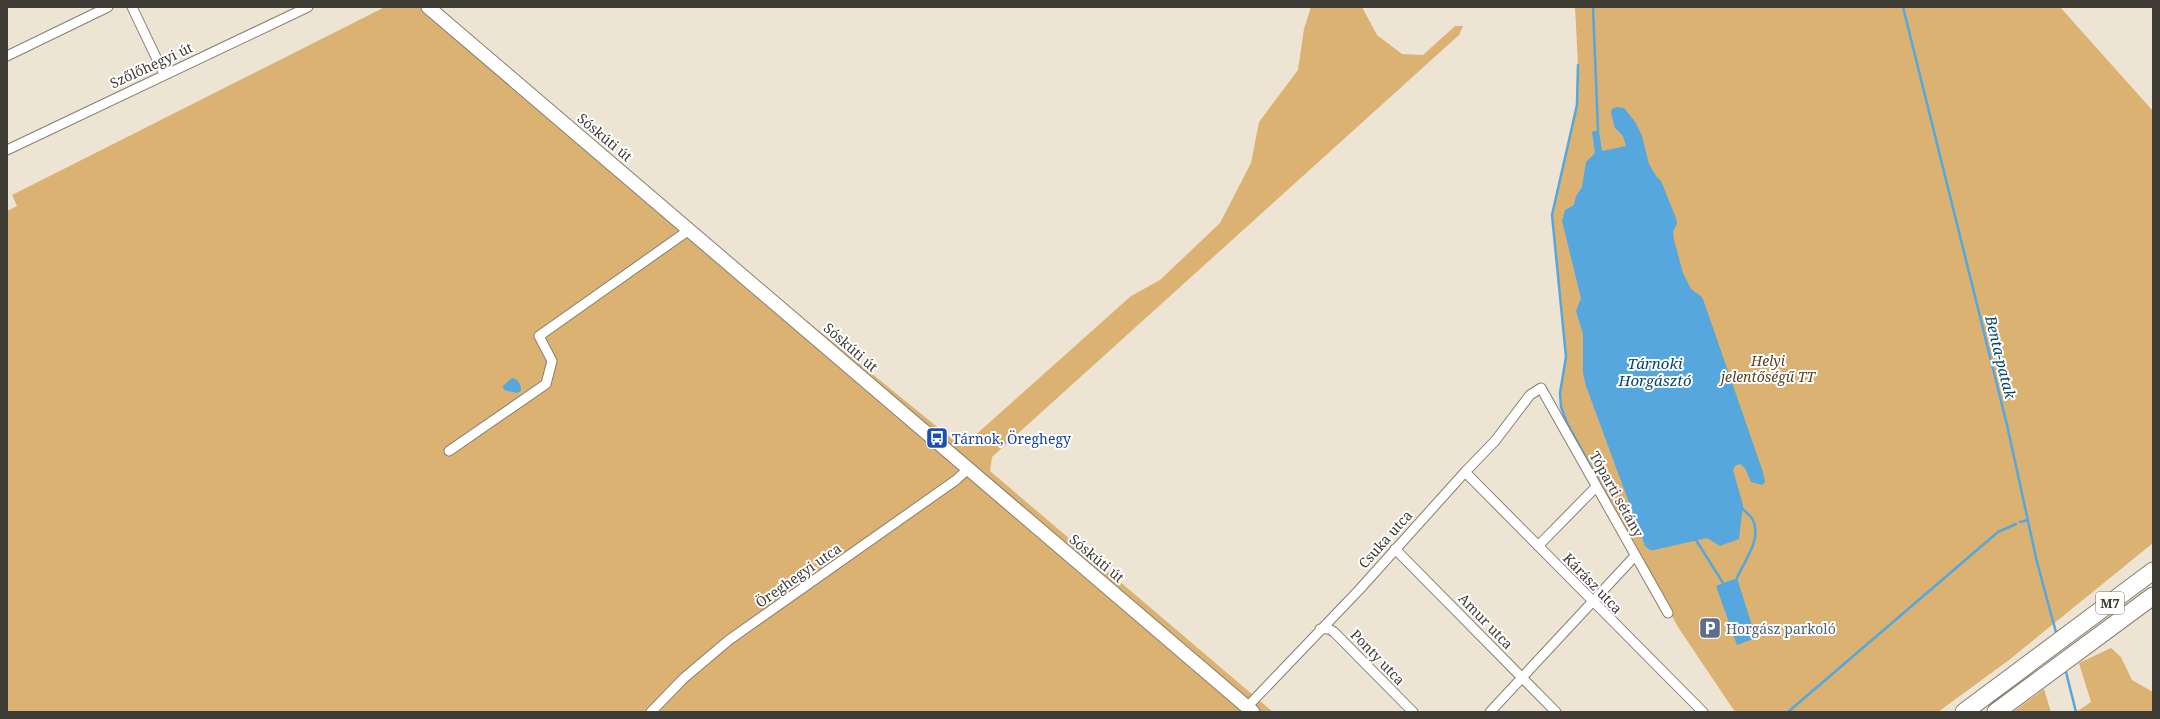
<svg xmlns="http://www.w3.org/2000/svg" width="2160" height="719" font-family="'Noto Serif',serif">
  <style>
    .green { fill: #dbb271 }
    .water { fill: #55a7dd }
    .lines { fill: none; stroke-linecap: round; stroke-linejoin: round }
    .stream { stroke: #55a7dd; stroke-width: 2.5 }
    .street-casing { stroke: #877e70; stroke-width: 11 }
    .secondary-casing { stroke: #877e70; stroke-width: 15 }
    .highway-casing { stroke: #877e70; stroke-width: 19 }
    .street { stroke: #fff; stroke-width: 9 }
    .secondary { stroke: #fff; stroke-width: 13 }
    .highway { stroke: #fff; stroke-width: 17 }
    .labels { text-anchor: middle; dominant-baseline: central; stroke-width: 4; stroke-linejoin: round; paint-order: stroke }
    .shield { fill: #fff; stroke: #787571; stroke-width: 1 }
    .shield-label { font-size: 13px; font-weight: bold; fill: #3e3a34 }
    .street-label { font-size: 14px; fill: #3e3a34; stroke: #fff }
    .park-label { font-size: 14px; font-style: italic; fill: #55411f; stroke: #fff }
    .transit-label { font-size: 14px; fill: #164399; stroke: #fff; text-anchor: start }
    .service-label { font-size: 14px; fill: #4e5e75; stroke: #fff; text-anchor: start }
    .water-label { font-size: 15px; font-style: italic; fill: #01466a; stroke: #fff }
  </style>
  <rect width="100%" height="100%" fill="#eee4d4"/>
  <path class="green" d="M385 7H434L701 235 962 447 1131 296 1160 280 1220 223 1251 163 1259 122 1298 70 1304 29 1311 7H1362L1377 35 1402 54 1423 55 1455 26H1463L1459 35 992 457 990 471 1273 712H7V211L17 206 12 195Z
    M1575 7H2060L2153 111V543L2009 660 1938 712H1735L1678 627 1567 423 1561 407 1560 393 1566 357 1552 215 1577 105 1578 65Z
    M2111 648 2121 657 2132 680 2153 692V712H2076L2091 702 2079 663Z
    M2044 689 2051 712H2013Z"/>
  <path class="water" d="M1617 107 1624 108 1636 123 1642 136 1649 164 1656 176 1661 181 1676 218 1677 224 1673 231 1674 240 1683 273 1691 289 1702 297 1704 302 1763 472 1765 482 1762 485 1751 482 1745 468 1740 464 1735 466 1733 470 1743 505 1739 539 1720 546 1707 538 1654 550H1650L1645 546 1586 386 1583 373V334L1576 311 1581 298 1562 221 1565 210 1574 205 1576 196 1582 187 1586 162 1595 153 1592 132 1598 130 1599 131 1602 151 1626 146 1623 136 1615 128 1611 113 1612 109Z
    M512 378C519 379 521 385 521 391L517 393 504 390 503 386Z
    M1737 578 1756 638 1737 645 1716 586Z"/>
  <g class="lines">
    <path class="stream" d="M1593 7 1598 130
      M1903 7 2007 425 2037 562 2057 636
      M1578 65 1577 105 1552 215 1566 357 1560 393 1561 407 1567 423 1612 505
      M2020 522 2028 520
      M1696 540 1723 583
      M1737 578C1744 561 1762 540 1753 520 1750 514 1744 512 1741 506
      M2065 668 2076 712
      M1788 712 1998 532 2016 524"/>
    <g class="street-casing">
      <path id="street" d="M132 7 164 74
        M7 56 108 7
        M7 150 308 7
        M449 451 546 384 552 361 539 336 689 230
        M1465 472 1703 712
        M1538 546 1596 487
        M1395 549 1556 712
        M1320 629H1329L1334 632 1413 712
        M1247 707 1359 590 1465 472 1495 441 1530 395 1541 388 1668 613
        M651 712 684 678 729 640 956 480 968 469
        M1490 712 1635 556"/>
    </g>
    <g class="secondary-casing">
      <path id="secondary" d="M428 7 1253 712"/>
    </g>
    <g class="highway-casing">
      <path id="highway" d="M1964 712 2153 571
        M1996 712 2153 596"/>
    </g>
    <use href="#street" class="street"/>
    <use href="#secondary" class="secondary"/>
    <use href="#highway" class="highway"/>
  </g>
  <defs>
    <g id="bus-square" transform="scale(1.15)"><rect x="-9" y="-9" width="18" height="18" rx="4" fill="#1a4fb4" stroke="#fff"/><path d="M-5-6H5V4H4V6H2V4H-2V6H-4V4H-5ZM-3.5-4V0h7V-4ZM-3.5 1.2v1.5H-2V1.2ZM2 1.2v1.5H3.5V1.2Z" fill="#fff"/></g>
    <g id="parking-square" transform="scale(1.15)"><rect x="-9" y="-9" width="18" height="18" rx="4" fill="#5c6f8a" stroke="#fff"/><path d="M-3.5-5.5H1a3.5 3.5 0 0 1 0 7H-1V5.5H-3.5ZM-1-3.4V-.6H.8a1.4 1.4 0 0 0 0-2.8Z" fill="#fff"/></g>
  </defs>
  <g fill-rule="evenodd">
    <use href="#bus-square" x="937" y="438"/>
    <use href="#parking-square" x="1710" y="628"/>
  </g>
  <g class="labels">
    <rect class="shield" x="2096" y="592" width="28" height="22" rx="3"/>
    <g class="shield-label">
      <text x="2110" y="603">M7</text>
    </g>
    <g class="street-label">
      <text transform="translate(151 65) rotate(-25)">Szőlőhegyi út</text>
      <text transform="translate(605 137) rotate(40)">Sóskúti út</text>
      <text transform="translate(851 347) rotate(41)">Sóskúti út</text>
      <text transform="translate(1617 494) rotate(61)">Tóparti sétány</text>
      <text transform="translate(1385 539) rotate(-48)">Csuka utca</text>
      <text transform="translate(1097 558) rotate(40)">Sóskúti út</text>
      <text transform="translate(798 575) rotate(-35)">Öreghegyi utca</text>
      <text transform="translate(1593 583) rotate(46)">Kárász utca</text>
      <text transform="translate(1486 621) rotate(46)">Amur utca</text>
      <text transform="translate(1378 657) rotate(46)">Ponty utca</text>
    </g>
    <g class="park-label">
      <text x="1768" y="360">Helyi<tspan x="1768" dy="16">jelentőségű TT</tspan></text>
    </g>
    <g class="transit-label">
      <text x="952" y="438">Tárnok, Öreghegy</text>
    </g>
    <g class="service-label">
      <text x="1726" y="628">Horgász parkoló</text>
    </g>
    <g class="water-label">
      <text transform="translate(2001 357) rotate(76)">Benta-patak</text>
      <text x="1655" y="363">Tárnoki<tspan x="1655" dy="17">Horgásztó</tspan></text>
    </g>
  </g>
  <rect width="2160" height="719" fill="none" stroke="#3e3a34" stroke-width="16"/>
</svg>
